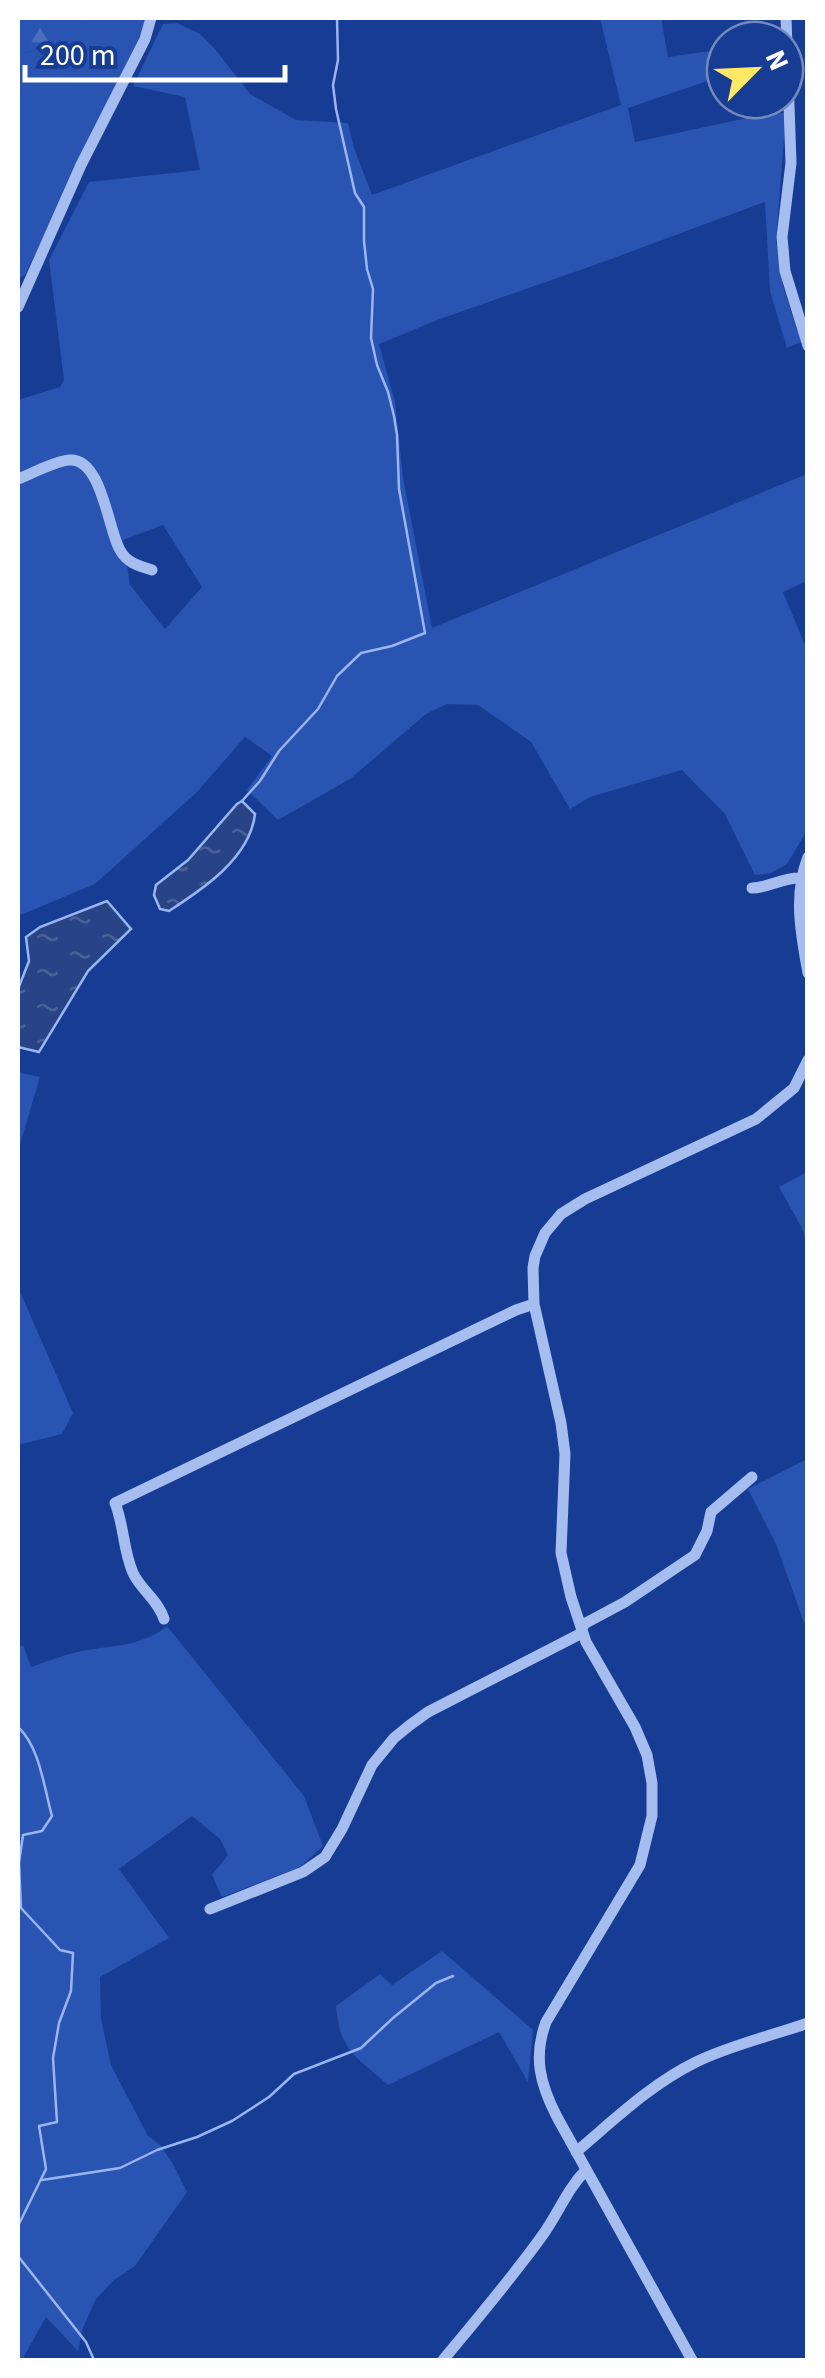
<svg xmlns="http://www.w3.org/2000/svg" width="825" height="2378" font-family="'Source Sans 3',sans-serif">
  <style>
    .grass { fill: #2954b1; fill-rule: evenodd }
    .forest { fill: url(#forest-firs) }
    .water { fill: url(#water-ripples); stroke: #99b6f3; stroke-width: 2.5 }
    .lines { fill: none; stroke-linecap: round; stroke-linejoin: round }
    .stream { stroke: #99b6f3; stroke-width: 2.5 }
    .minor { stroke: #a6bdf0; stroke-width: 11 }
  </style>
  <defs>
    <pattern id="forest-firs" width="22" height="20" patternUnits="userSpaceOnUse" patternTransform="scale(2.5)"><rect width="22" height="20" fill="#2954b1"/><path d="M5 1l3.5 6h-7zM16 11l3.5 6h-7z" fill="#496ebd"/></pattern>
    <pattern id="water-ripples" width="26" height="14" patternUnits="userSpaceOnUse" patternTransform="scale(2.5)"><rect width="26" height="14" fill="#294486"/><path d="M2 4q2-2 4 0t4 0M15 11q2-2 4 0t4 0" fill="none" stroke="#496098"/></pattern>
  </defs>
  <rect width="100%" height="100%" fill="#173c93"/>
  <path class="grass" d="M82 18H144V27L25 275 18 278V54L88 39Z
    M600 18H661L668 57 718 50 722 76 628 108 635 142 775 112 786 114 776 240 783 286 801 342 787 348 770 291 765 202 603 262 440 319 379 344 395 402 403 478 432 628 807 474V581L783 592 807 650 808 829 787 864 771 873 755 875 725 814 682 770 590 797 570 809 531 742 478 705 447 704 426 714 350 779 278 820 247 790 272 756 245 737 197 792 95 884 18 916V400L60 387 64 380 49 260 89 182 200 170 185 97 133 86 163 24 177 23 200 34 215 49 250 94 296 120 348 123 354 148 372 195 621 105ZM163 525 202 587 165 629 130 585 123 540Z
    M18 1072 40 1077 18 1151Z
    M807 1172V1245L802 1228 779 1187Z
    M18 1287 73 1413 62 1434 18 1445Z
    M807 1459V1631L776 1544 748 1489Z
    M167 1626 304 1796 323 1846 300 1867 222 1897 212 1875 228 1855 220 1839 192 1816 119 1869 169 1938 100 1977 101 2019 111 2065 148 2136 160 2145 173 2164 187 2192 135 2266 114 2280 96 2299 83 2328 78 2351 46 2317 22 2360H18V1647L23 1645 31 1667C46 1662 61 1656 77 1652 108 1645 141 1648 167 1626Z
    M442 1951 533 2030 528 2082 499 2032 388 2085C356 2056 340 2052 336 2006L380 1974 392 1985Z"/>
  <path class="forest" d="M18 18H82L89 39 18 54Z"/>
  <path class="water" d="M242 801 255 814C250 858 203 889 169 911L160 909 154 895 156 885 188 860 237 804Z
    M107 901 131 929 88 971 39 1052 18 1047V989L29 961 26 937 40 927Z"/>
  <g class="lines">
    <path class="stream" d="M242 801 260 781 279 751 318 709 337 676 361 653 392 646 425 633 399 489 397 435 394 416 388 392 377 365 371 338 373 289 367 269 364 241V207L355 193 336 109 333 85 338 60 337 18
      M18 1727C40 1747 44 1788 52 1816L42 1831 23 1835 19 1863 21 1908 60 1950 73 1953 71 1991 59 2023 53 2058 57 2122 39 2126 46 2169 18 2226
      M42 2180 120 2168 157 2150 197 2137 232 2121 269 2097 294 2074 361 2048 393 2018 436 1983 453 1976
      M18 2256 86 2342 94 2360"/>
    <path class="minor" d="M786 18 791 163 782 237 785 271 808 346
      M18 307 81 165 145 39 151 18
      M18 479C31 474 55 461 69 460 102 457 108 530 120 550 127 563 139 566 152 570
      M808 857C793 895 801 934 808 973
      M752 888C769 888 783 877 801 878
      M164 1619C158 1600 141 1590 133 1573 123 1550 124 1525 115 1503L516 1310 534 1304
      M210 1909 303 1872 325 1857 342 1829 372 1765 394 1738 410 1725 428 1712 580 1634 584 1624 625 1602 695 1555 707 1531 711 1512 752 1477
      M576 2152C614 2120 651 2084 696 2062 731 2045 771 2036 808 2023
      M443 2360C477 2319 511 2279 542 2236 558 2214 567 2189 586 2170
      M692 2360 557 2117C540 2084 533 2057 546 2022L640 1865 652 1816V1783L647 1755 635 1727 586 1642 571 1597 561 1553 565 1454 561 1423 534 1304 533 1268 535 1256 545 1233 561 1214 585 1199 756 1119 794 1088 808 1060"/>
  </g>
  <rect width="825" height="2378" fill="none" stroke="#ffffff" stroke-width="40"/>
  <g transform="translate(755 70) rotate(66)"><circle r="48" fill="#173c93" stroke="#748abe" stroke-width="2.5"/>
  <path d="M0-8L18 38L0 25L-18 38Z" fill="#ffe866"/>
  <text y="-15" font-size="28" font-weight="bold" text-anchor="middle" fill="#ffffff">N</text>
  </g>
  <path d="M25 65v15h260v-15" fill="none" stroke="#ffffff" stroke-width="5"/>
  <text x="40" y="65" font-size="30" fill="#ffffff" stroke="#173c93" stroke-width="8" paint-order="stroke">200 m</text>
</svg>
